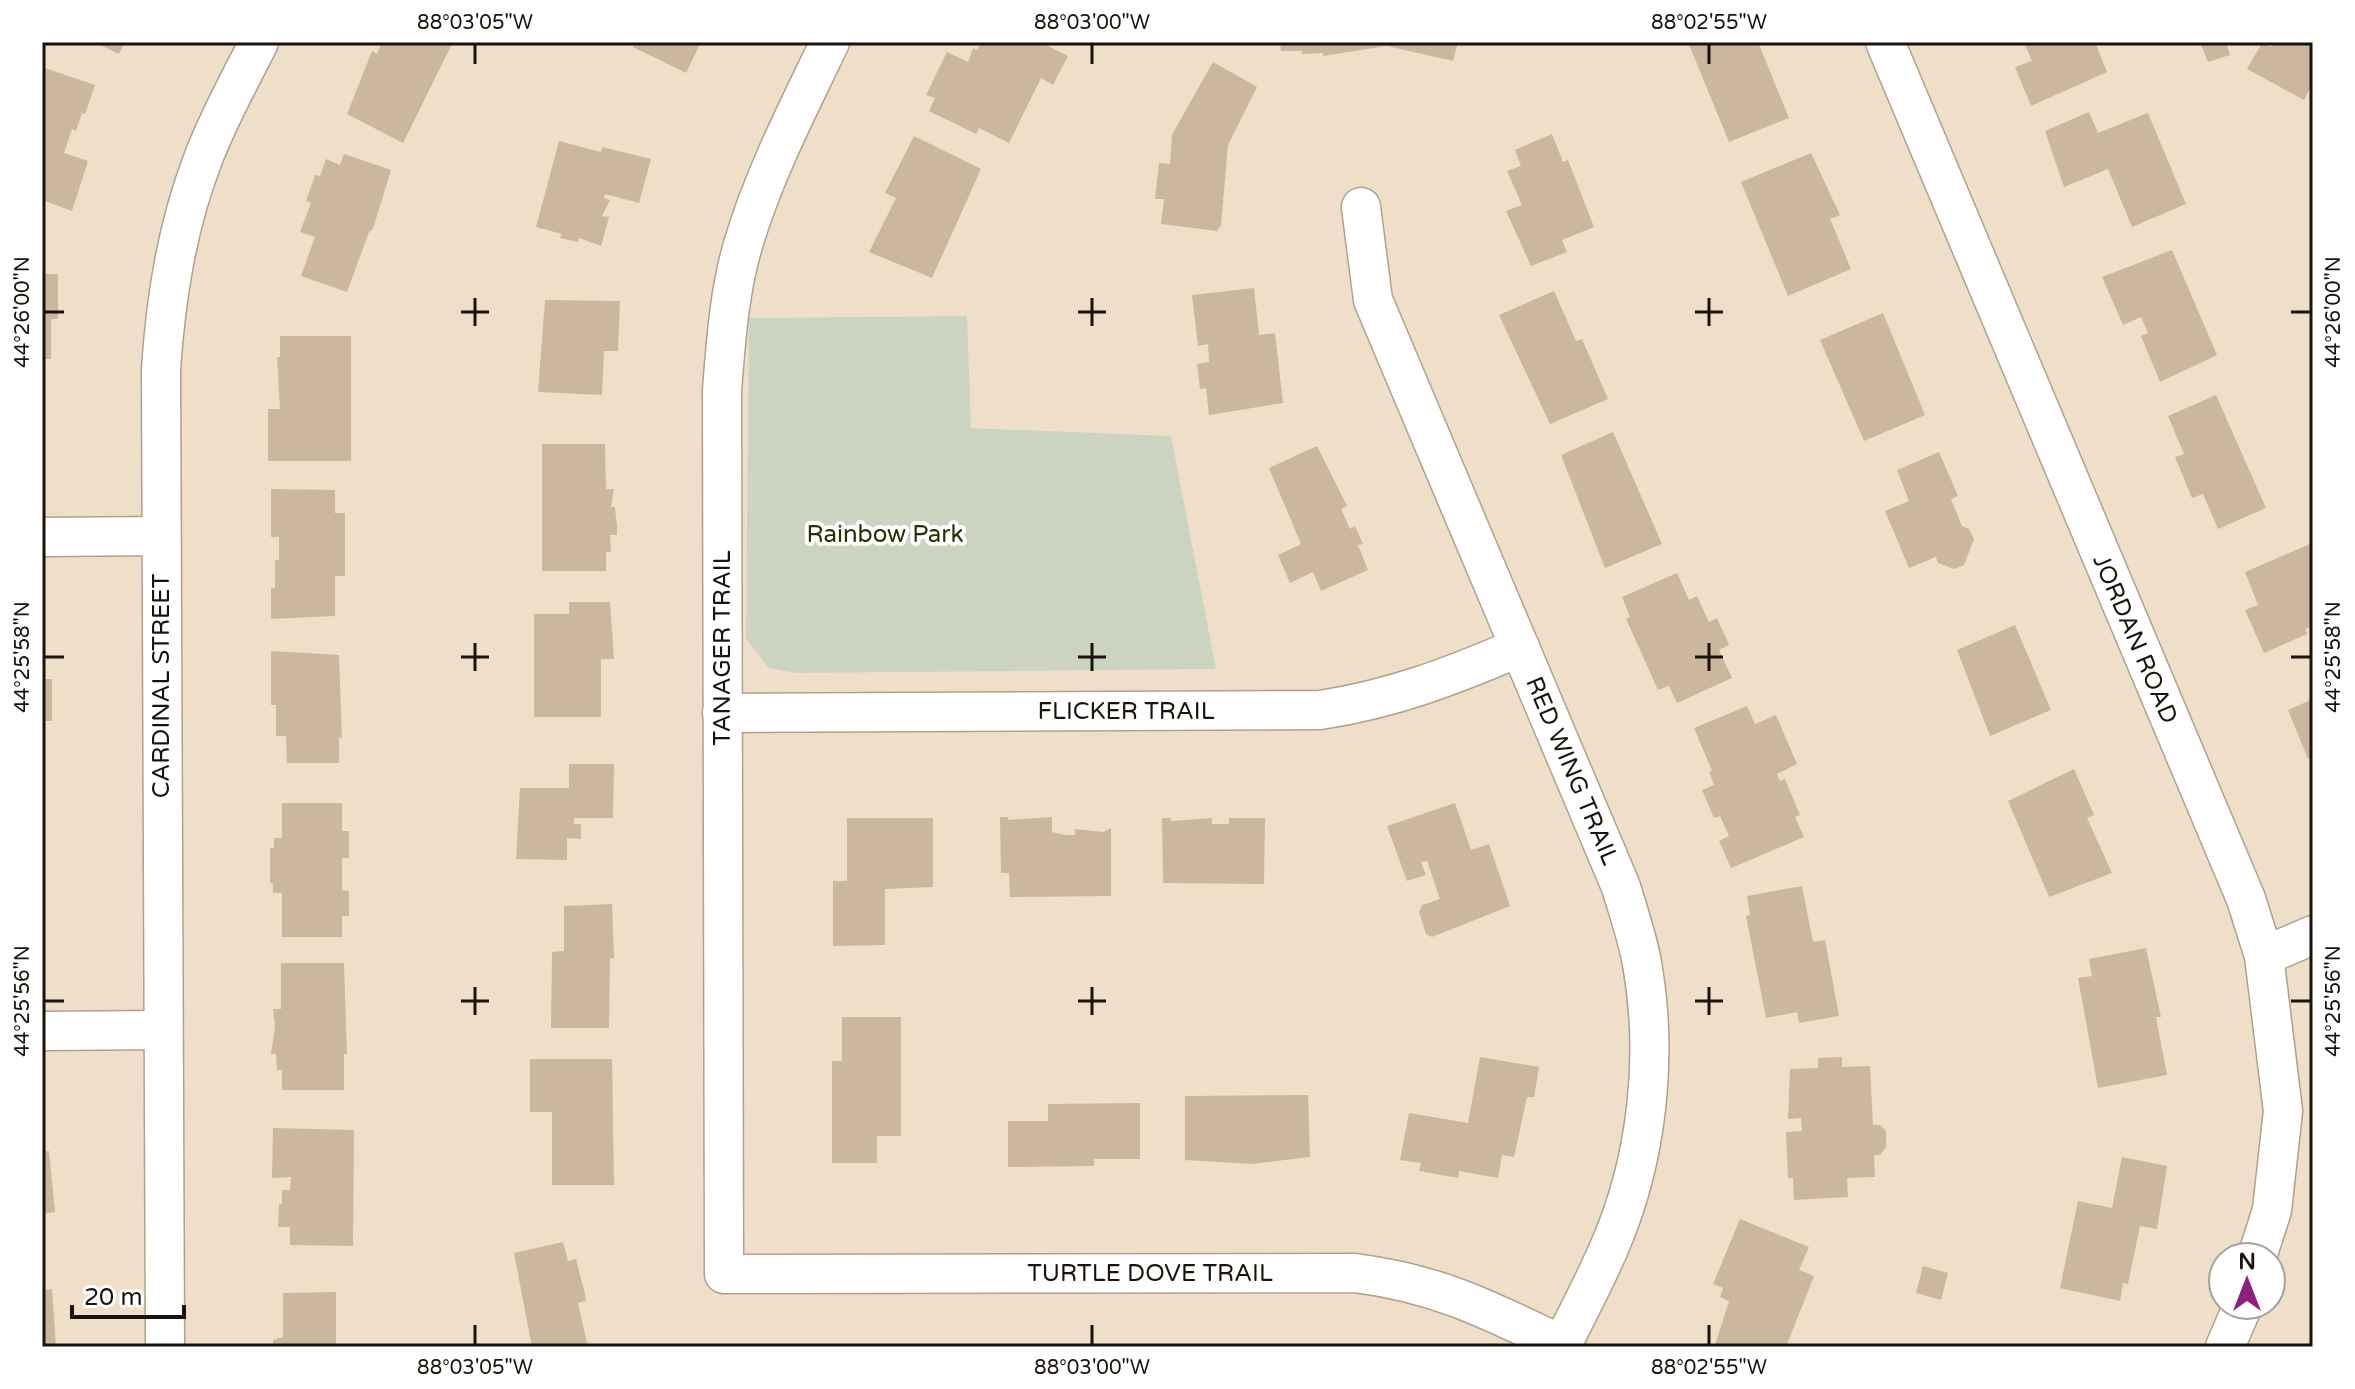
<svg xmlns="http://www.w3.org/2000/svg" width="2355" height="1389" viewBox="0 0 2355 1389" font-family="'Varela Round',sans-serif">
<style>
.green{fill:#ccd4c1}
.building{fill:#cbb79d}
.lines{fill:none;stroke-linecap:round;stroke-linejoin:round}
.street-casing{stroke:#b1a18c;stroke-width:41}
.street{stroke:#fff;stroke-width:38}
.ticks{fill:none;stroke:#19130c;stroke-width:3}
.labels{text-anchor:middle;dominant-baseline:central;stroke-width:8;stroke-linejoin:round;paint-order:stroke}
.park-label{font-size:24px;fill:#233202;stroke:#fff}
.street-label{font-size:24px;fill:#19130c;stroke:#fff}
.neatline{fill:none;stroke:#19130c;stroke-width:3}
.ticks-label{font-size:20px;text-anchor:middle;fill:#19130c}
</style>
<rect width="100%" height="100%" fill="#efdfc8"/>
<polygon class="green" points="967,316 971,428 1171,436 1216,669 796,673 769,668 746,639 749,318"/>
<g class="building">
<polygon points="94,42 125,42 119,54"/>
<polygon points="382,42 453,42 403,143 347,114 372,51 377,54"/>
<polygon points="636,42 701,42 686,73 633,47"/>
<polygon points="981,42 1040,42 1068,56 1053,85 1041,78 1009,143 979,128 976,134 929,111 935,98 926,95 947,52 968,62 973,48 977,50"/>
<polygon points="1280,42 1458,42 1453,61 1387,46 1323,56 1323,53 1302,54 1302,51 1281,51"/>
<polygon points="1688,42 1758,42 1789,118 1729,142"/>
<polygon points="2024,42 2095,42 2107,72 2031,106 2015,67 2032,61"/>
<polygon points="2200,42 2226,42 2230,55 2208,62"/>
<polygon points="2274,42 2313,42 2313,83 2304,100 2247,69 2262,43 2271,47"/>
<polygon points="1213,62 1257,87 1228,145 1221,225 1217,231 1161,224 1164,199 1155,199 1159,163 1170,164 1172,135"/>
<polygon points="42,67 95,85 85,114 82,113 76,131 72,129 64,153 88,161 72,211 42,200"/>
<polygon points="2089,112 2098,133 2148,113 2186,204 2132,227 2108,169 2064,187 2045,131"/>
<polygon points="1552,134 1563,162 1568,160 1594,227 1562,240 1567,252 1531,266 1506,211 1522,205 1507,171 1521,166 1515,150"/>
<polygon points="914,136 981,169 932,278 869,252 896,198 885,193"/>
<polygon points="559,141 601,152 602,147 651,159 639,203 605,194 604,198 610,200 602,216 609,217 601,246 579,238 578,242 560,238 562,234 536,227"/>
<polygon points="1811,153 1840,215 1830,219 1851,269 1788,296 1741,182"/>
<polygon points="344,154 391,170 373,229 369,232 347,292 301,276 315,237 300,232 311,203 306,201 315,175 320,176 326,159 340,165"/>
<polygon points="2172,250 2217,355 2160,382 2141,336 2148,333 2141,317 2123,325 2102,277"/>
<polygon points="42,274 58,274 58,319 51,319 51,359 42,359"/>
<polygon points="1254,288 1259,335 1275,333 1283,403 1209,415 1206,388 1200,389 1197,364 1209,362 1208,344 1198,346 1192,295"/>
<polygon points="1554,291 1576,341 1582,339 1608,399 1550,424 1499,315"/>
<polygon points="545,300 620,301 618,351 604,351 602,395 538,392"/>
<polygon points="1883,313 1925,415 1864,441 1820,340"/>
<polygon points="280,336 351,336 351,461 268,461 268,409 280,409 277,357 280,357"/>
<polygon points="2216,395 2266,508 2218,529 2203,494 2192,498 2175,457 2184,454 2168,416"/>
<polygon points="1613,432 1662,544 1605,568 1561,455"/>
<polygon points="542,444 605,444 606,489 614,489 611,507 615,507 617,527 617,535 610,535 611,552 606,552 606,571 542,571"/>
<polygon points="1317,446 1347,506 1341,509 1350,529 1355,526 1363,544 1358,545 1368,570 1321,591 1313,572 1290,583 1278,555 1301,544 1269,468"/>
<polygon points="1939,452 1958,496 1951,499 1962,526 1969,529 1974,539 1964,565 1954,569 1938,563 1936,557 1909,568 1885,511 1909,501 1897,470"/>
<polygon points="271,489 335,490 335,513 345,513 345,576 335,576 335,616 271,619 271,588 275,588 275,560 279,560 279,537 271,537"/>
<polygon points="2310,544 2313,626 2305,629 2307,634 2264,653 2245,610 2258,605 2245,572"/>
<polygon points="1677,573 1689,600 1697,596 1709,622 1717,618 1729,645 1719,650 1732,678 1677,703 1669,686 1658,690 1626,619 1630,617 1622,597"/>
<polygon points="569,602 610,602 614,659 601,659 601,717 534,717 534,614 569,614"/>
<polygon points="2015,625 2051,710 1990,736 1957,650"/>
<polygon points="271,651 339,655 342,738 339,738 339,763 287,763 286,736 276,736 276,705 271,705"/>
<rect x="42" y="679" width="10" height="42"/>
<polygon points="2313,699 2313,756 2308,759 2288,710"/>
<polygon points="1747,706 1755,724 1776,715 1797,764 1777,774 1780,781 1785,779 1800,815 1795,817 1804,837 1731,868 1719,841 1729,836 1720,816 1714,818 1702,790 1714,785 1709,772 1712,771 1694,728"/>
<polygon points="569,764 614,764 613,818 574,818 574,824 581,824 581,839 567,838 567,860 516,859 520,788 569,788"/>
<polygon points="2074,769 2094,815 2087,818 2112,873 2049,897 2008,801"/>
<polygon points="282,803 342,803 342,831 349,831 349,858 342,858 342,890 349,891 349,916 342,916 342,937 282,937 282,893 273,893 273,883 270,883 270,848 274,848 274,838 282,838"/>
<polygon points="1455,803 1471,850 1489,844 1510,906 1432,937 1426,934 1419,912 1422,905 1440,899 1427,861 1421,862 1426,875 1407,881 1387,826"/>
<polygon points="1000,817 1008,817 1008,820 1052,817 1052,832 1065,835 1075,835 1075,829 1103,832 1111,828 1111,896 1010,897 1009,873 1001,873"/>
<polygon points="847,818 933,818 933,887 885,889 885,945 833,946 833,881 847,881"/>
<polygon points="1162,818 1171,818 1171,821 1212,818 1212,824 1229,824 1229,818 1265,818 1264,884 1163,883"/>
<polygon points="1802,886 1813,942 1825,940 1839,1016 1799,1023 1797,1012 1766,1018 1746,916 1750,915 1747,896"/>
<polygon points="612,904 614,958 610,958 609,1028 551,1028 552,952 564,951 564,906"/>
<polygon points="2146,948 2161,1017 2156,1017 2167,1075 2098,1088 2078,978 2092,976 2089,959"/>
<polygon points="281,963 344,963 347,1054 344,1054 344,1090 282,1090 282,1070 277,1070 276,1054 271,1054 275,1027 273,1009 281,1009"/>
<polygon points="842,1017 901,1017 901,1136 877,1136 877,1163 832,1163 832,1061 842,1061"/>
<polygon points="1480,1057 1539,1067 1534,1097 1527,1097 1514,1157 1502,1155 1498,1178 1459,1171 1458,1178 1419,1171 1421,1163 1400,1160 1409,1113 1468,1123"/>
<polygon points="1842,1057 1842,1067 1870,1066 1873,1125 1880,1125 1886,1131 1886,1147 1880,1155 1874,1155 1875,1177 1847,1178 1848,1197 1794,1200 1793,1178 1788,1178 1786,1132 1802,1131 1801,1118 1788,1119 1790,1069 1818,1068 1818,1058"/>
<polygon points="530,1059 612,1059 614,1185 552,1185 552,1112 530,1112"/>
<polygon points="1308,1095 1310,1157 1252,1164 1185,1160 1185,1096"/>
<polygon points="1140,1103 1140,1159 1094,1159 1094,1166 1008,1167 1008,1121 1048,1121 1048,1104"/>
<polygon points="273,1128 354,1130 353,1246 290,1245 290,1227 278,1227 279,1204 282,1204 282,1190 290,1190 291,1177 272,1178"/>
<polygon points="49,1151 55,1212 42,1214 42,1152"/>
<polygon points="2122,1157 2167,1166 2157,1229 2140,1226 2128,1284 2123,1283 2120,1301 2060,1288 2078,1201 2112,1208"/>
<polygon points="1740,1219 1809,1247 1799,1270 1814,1276 1786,1347 1715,1345 1729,1301 1720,1297 1723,1288 1713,1284"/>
<polygon points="563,1242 568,1261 576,1259 585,1294 586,1301 578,1303 588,1347 532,1347 514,1253"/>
<polygon points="1923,1266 1948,1273 1941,1300 1916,1293"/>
<polygon points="52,1289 56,1347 42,1347 42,1290"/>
<polygon points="336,1292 336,1347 273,1347 273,1340 283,1337 283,1293"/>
</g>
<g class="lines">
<g class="street-casing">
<g id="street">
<path d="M830 42C798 109 764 174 743 245 729 292 726 342 722 390L724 1274 1355 1273C1439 1284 1487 1309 1562 1345"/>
<polyline points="1885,42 2246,899 2264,956 2283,1111 2272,1210 2257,1257"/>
<path d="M1361 207 1373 300 1621 887C1628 910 1636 934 1641 958 1659 1053 1648 1159 1609 1248 1595 1281 1577 1314 1561 1347"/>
<polyline points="42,537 161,536"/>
<path d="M722 713 1320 710C1393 699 1452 676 1520 647"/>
<polyline points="2264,956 2313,935"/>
<polyline points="42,1031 162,1030"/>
<path d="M165 1347 161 369C166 296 177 227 203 159 218 119 240 80 259 42"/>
<polyline points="2225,1347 2243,1305"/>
</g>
</g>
<use href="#street" class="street"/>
</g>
<path class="ticks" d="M475 44V64M1092 44V64M1709 44V64M475 298V326M1092 298V326M1709 298V326M44 312H64M461 312H489M1078 312H1106M1695 312H1723M2291 312H2311M475 643V671M1092 643V671M1709 643V671M44 657H64M461 657H489M1078 657H1106M1695 657H1723M2291 657H2311M475 987V1015M1092 987V1015M1709 987V1015M44 1001H64M461 1001H489M1078 1001H1106M1695 1001H1723M2291 1001H2311M475 1325V1345M1092 1325V1345M1709 1325V1345"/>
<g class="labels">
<g class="park-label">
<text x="885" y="534">Rainbow Park</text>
</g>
<g class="street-label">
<text transform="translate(2135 639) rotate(67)">JORDAN ROAD</text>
<text transform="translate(722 648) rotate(-90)">TANAGER TRAIL</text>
<text transform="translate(161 686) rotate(-90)">CARDINAL STREET</text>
<text x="1126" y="711">FLICKER TRAIL</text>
<text transform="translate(1572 771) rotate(67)">RED WING TRAIL</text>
<text x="1150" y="1273">TURTLE DOVE TRAIL</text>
</g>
</g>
<rect width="2355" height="1389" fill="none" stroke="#ffffff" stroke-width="88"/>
<g transform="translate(2247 1281)"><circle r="38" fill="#ffffff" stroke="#a3a19e" stroke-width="2"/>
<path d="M0-6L14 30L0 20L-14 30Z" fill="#8e1f82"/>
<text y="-12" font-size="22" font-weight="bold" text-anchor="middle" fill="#19130c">N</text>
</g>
<path d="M72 1305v12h112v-12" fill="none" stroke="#19130c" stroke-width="4"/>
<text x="84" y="1305" font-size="24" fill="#19130c" stroke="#ffffff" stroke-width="6" paint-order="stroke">20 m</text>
<rect x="44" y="44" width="2267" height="1301" class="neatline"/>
<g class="ticks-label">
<text x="475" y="29">88°03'05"W</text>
<text x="1092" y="29">88°03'00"W</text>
<text x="1709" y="29">88°02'55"W</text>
<text transform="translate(22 312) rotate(-90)" y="7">44°26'00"N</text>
<text transform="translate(2333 312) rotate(-90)" y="7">44°26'00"N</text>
<text transform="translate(22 657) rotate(-90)" y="7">44°25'58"N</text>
<text transform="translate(2333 657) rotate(-90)" y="7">44°25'58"N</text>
<text transform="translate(22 1001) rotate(-90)" y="7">44°25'56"N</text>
<text transform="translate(2333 1001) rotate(-90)" y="7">44°25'56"N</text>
<text x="475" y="1374">88°03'05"W</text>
<text x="1092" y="1374">88°03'00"W</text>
<text x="1709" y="1374">88°02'55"W</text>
</g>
</svg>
